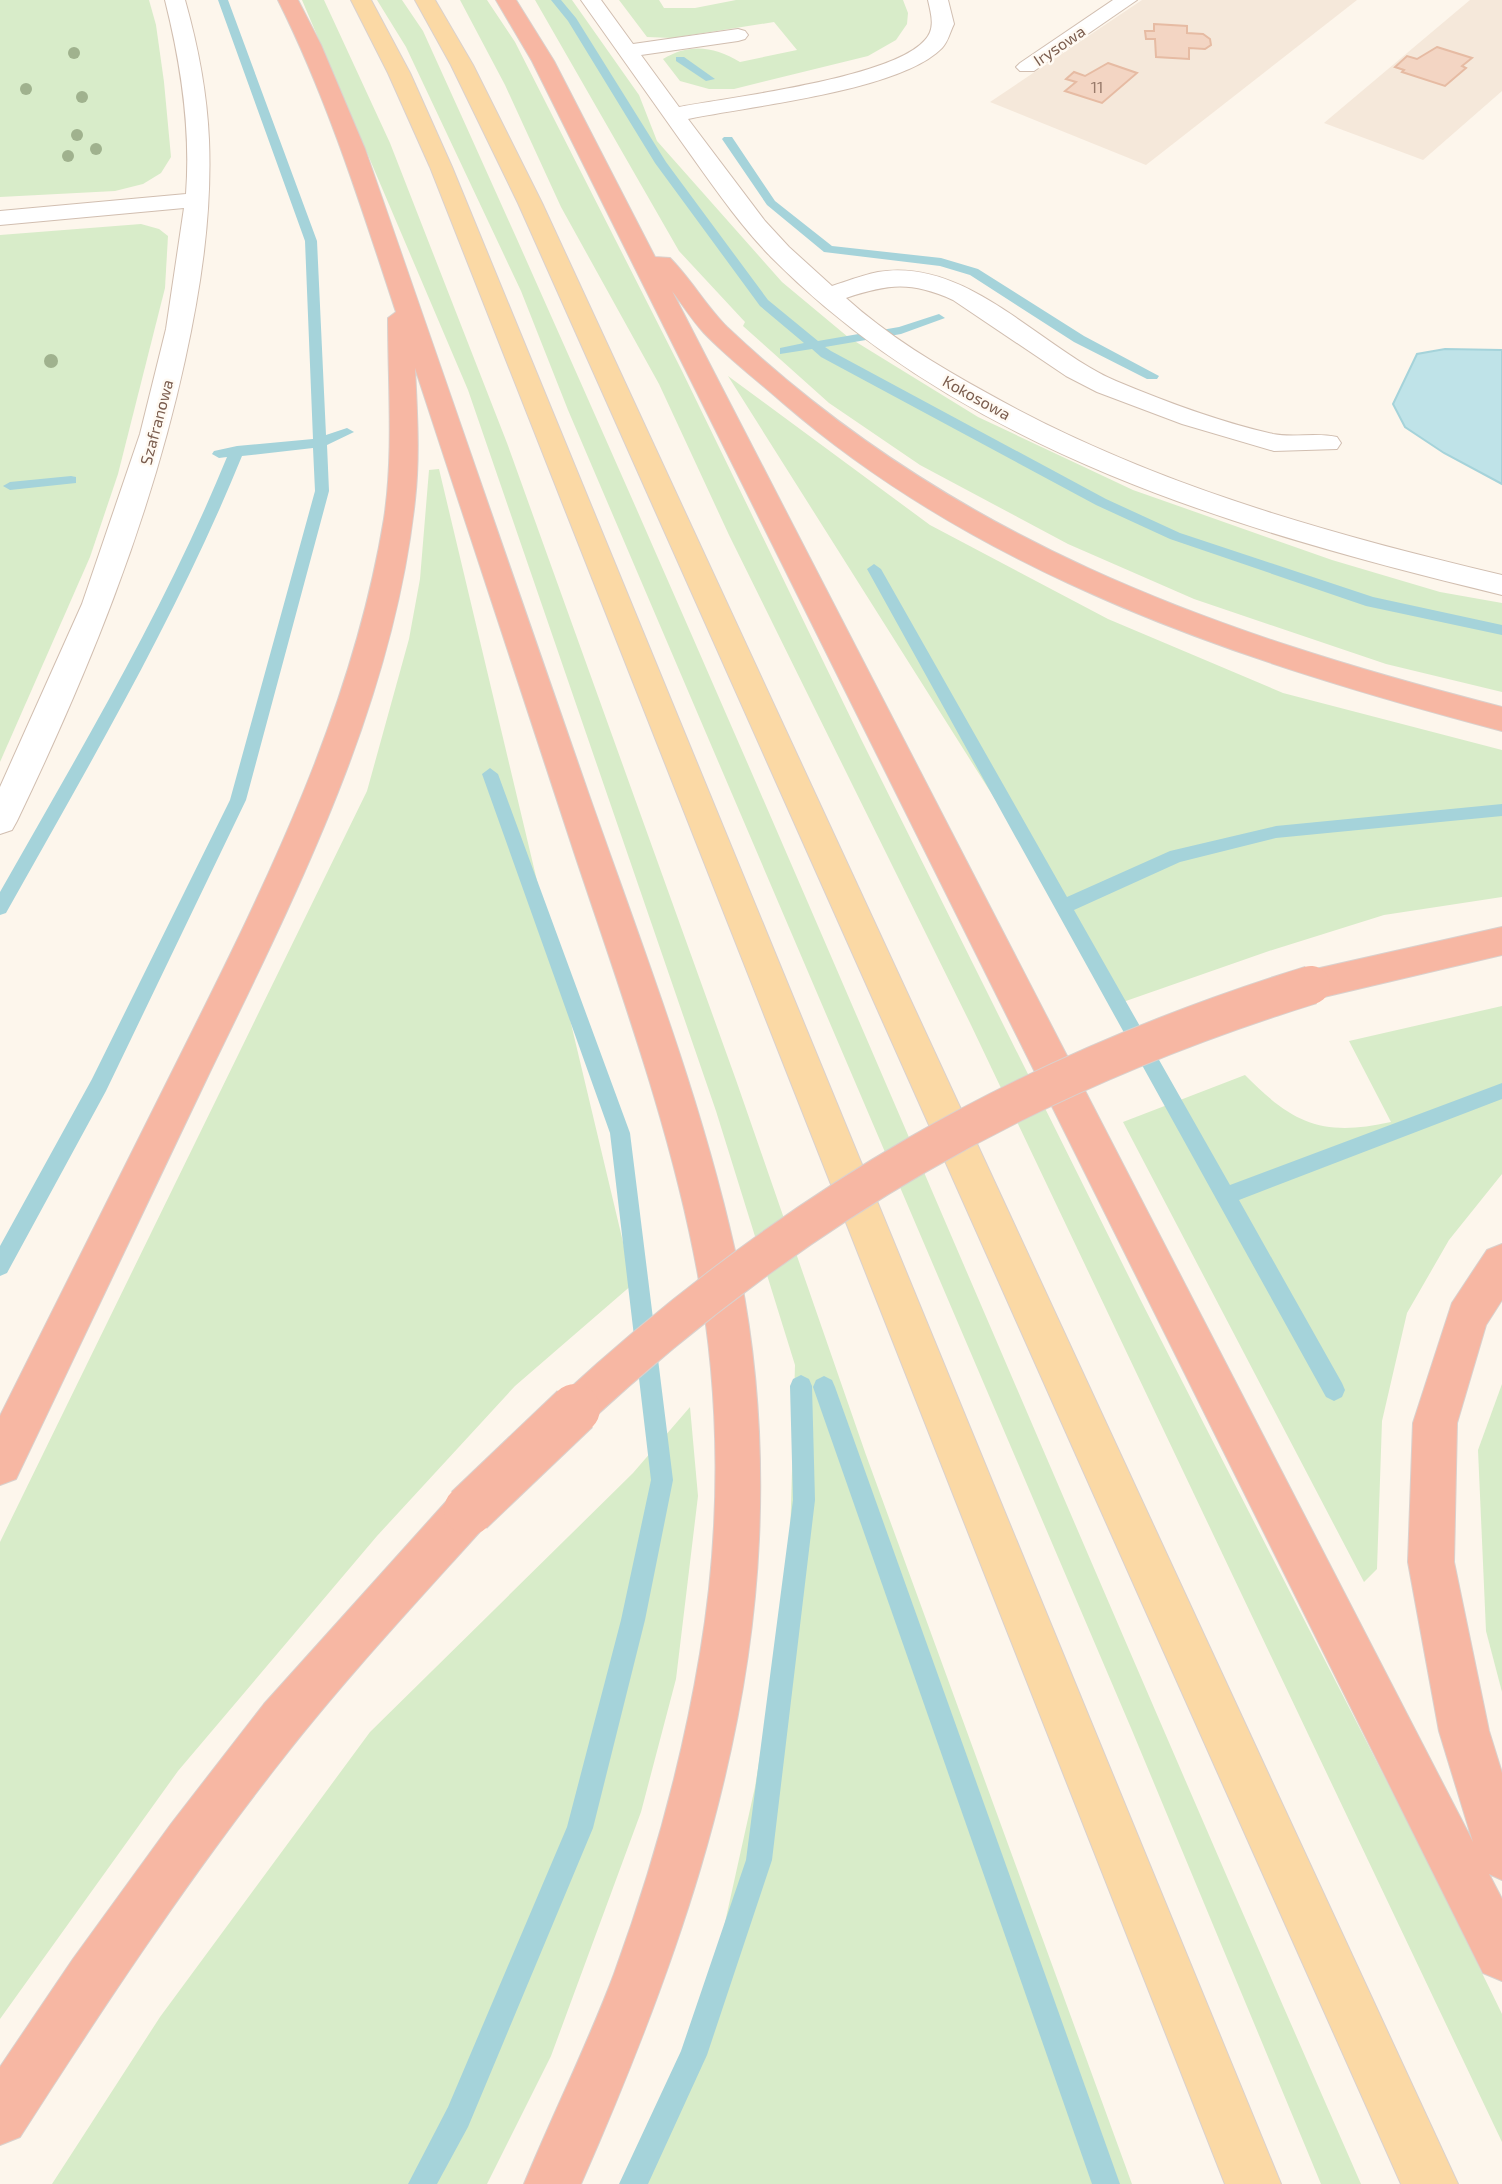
<svg xmlns="http://www.w3.org/2000/svg" width="1502" height="2184" viewBox="0 0 1502 2184" font-family="'Exo 2',sans-serif">
<style>
.residential{fill:#f5e8da}
.green{fill:#d8ecc9}
.water{fill:#bfe3e8;stroke:#a5d3da;stroke-width:2}
.lines{fill:none;stroke-linecap:round;stroke-linejoin:round}
.stream{fill:#a5d3da;fill-rule:evenodd}
.building{fill:#f3d5c3;stroke:#e6bba3;stroke-width:2}
.minor-casing{stroke:#d1beb0;stroke-width:2}
.major-casing{stroke:#dad1cd;stroke-width:2}
.highway-casing{stroke:#dad1cd;stroke-width:2}
.minor{fill:#fff;fill-rule:evenodd}
.major{fill:#fbd9a5;fill-rule:evenodd}
.highway{fill:#f7b7a3;fill-rule:evenodd}
.highway-bridge-far1-casing{stroke:#dad1cd;stroke-width:40;stroke-linecap:butt}
.highway-bridge-casing{stroke:#dad1cd;stroke-width:52;stroke-linecap:butt}
.highway-bridge-far1{stroke:#f7b7a3;stroke-width:38}
.highway-bridge{stroke:#f7b7a3;stroke-width:50}
.tree{fill:#a0b28e}
.labels{text-anchor:middle;dominant-baseline:central;stroke-width:5;stroke-linejoin:round;paint-order:stroke}
.far-street-label{font-size:16px;fill:#7a5c4d;stroke:#fffaf3}
.number-label{font-size:16px;fill:#987a6a}
</style>
<rect width="100%" height="100%" fill="#fdf6ec"/>
<g class="residential">
<polygon points="1142,0 1357,0 1146,165 990,102"/>
<polygon points="1470,0 1502,0 1502,91 1423,160 1324,123"/>
</g>
<g class="green">
<polygon points="0,0 149,0 156,25 164,82 171,157 161,173 143,184 115,191 0,197"/>
<polygon points="302,0 324,0 390,143 507,443 736,1080 866,1455 1132,2184 627,2184 708,1999 755,1787 789,1576 795,1365 716,1111 468,390"/>
<path d="M377 0H402L423 31C747 743 1046 1467 1361 2184H1321L1131 1728 568 410 521 291 406 47Z"/>
<polygon points="460,0 487,0 515,42 681,369 860,737 1139,1297 1425,1856 1502,2014 1502,2142 971,1025 729,535 659,384 561,207 505,85"/>
<polygon points="535,0 572,0 639,95 657,141 782,282 848,337 978,417 1133,490 1332,560 1440,592 1502,603 1502,692 1386,664 1194,599 1068,544 920,465 829,403 743,326 745,322 679,251"/>
<path d="M619 0H659L664 8H695L736 0H903L908 13 907 24 896 40 868 56 734 89H709L680 81 663 59C689 43 714 46 740 62L797 50 774 22 672 38 647 37Z"/>
<polygon points="141,224 159,229 168,236 165,288 118,474 90,557 0,762 0,235"/>
<polygon points="728,376 930,525 1108,619 1283,693 1502,750 1502,897 1384,915 1269,951 1123,1002"/>
<polygon points="439,469 633,1284 515,1386 377,1536 178,1771 0,2019 0,1542 367,791 409,639 420,579 429,470"/>
<path d="M1502 1006V1174L1449 1240 1407 1313 1382 1421 1377 1569 1364 1582 1123 1122 1245 1075C1293 1124 1323 1137 1391 1122L1349 1041Z"/>
<polygon points="1502,1384 1502,1692 1486,1631 1478,1450"/>
<polygon points="690,1407 698,1496 676,1679 641,1812 551,2056 487,2184 52,2184 160,2017 370,1732 633,1473"/>
</g>
<polygon class="water" points="1445,349 1502,350 1502,484 1444,453 1405,427 1393,404 1417,354"/>
<g class="lines">
<g class="stream">
<path d="M218 0H228L317 241 326 435 347 428 354 432 327 445 329 491 246 800 106 1091 7 1273 0 1276V1246L92 1079 230 800 315 491 313 448 242 456C177 616 90 763 6 913L0 915V892C81 749 165 609 227 457L219 458 212 454 214 451 237 446 313 439 305 241Z"/>
<polygon points="551,0 561,0 576,18 666,162 768,300 818,341 899,327 939,314 945,318 901,334 825,347 831,351 1106,499 1180,533 1373,597 1502,625 1502,635 1366,606 1170,539 1096,505 821,357 812,349 780,354 780,348 804,343 760,306 655,163 568,21"/>
<polygon points="676,57 684,57 715,79 706,81 676,61"/>
<polygon points="724,137 732,137 775,201 832,246 941,258 978,269 1084,336 1159,376 1157,379 1147,379 1074,342 970,275 940,266 824,252 767,205 722,139"/>
<polygon points="71,476 76,477 76,483 10,490 3,486 10,482"/>
<polygon points="874,564 881,569 1067,897 1170,851 1276,826 1502,804 1502,816 1276,838 1180,862 1074,910 1230,1185 1502,1083 1502,1099 1239,1200 1342,1383 1345,1390 1342,1397 1334,1401 1326,1397 867,569"/>
<polygon points="490,768 498,774 630,1133 673,1480 645,1620 593,1828 468,2127 437,2184 408,2184 448,2107 567,1827 621,1620 651,1480 610,1133 482,774"/>
<polygon points="801,1375 809,1379 812,1386 815,1500 772,1860 707,2055 648,2184 619,2184 681,2051 746,1860 793,1500 790,1386 793,1379"/>
<polygon points="824,1376 832,1380 835,1387 1120,2184 1092,2184 813,1387 816,1380"/>
</g>
</g>
<g class="building">
<polygon points="1154,24 1187,26 1187,33 1203,34 1210,39 1211,45 1205,49 1189,48 1189,59 1156,57 1155,39 1146,39 1145,31 1154,31"/>
<polygon points="1437,47 1472,58 1462,66 1466,68 1445,86 1402,72 1404,70 1395,67 1407,56 1417,59"/>
<polygon points="1108,63 1137,73 1102,103 1065,91 1076,82 1066,79 1074,72 1085,76"/>
</g>
<g class="lines">
<g class="minor-casing">
<g id="minor">
<path d="M165 0H185C198 46 207 92 209 140 212 214 201 287 185 360 150 521 88 673 17 821L12 830 0 834V787L82 604 140 434 166 329 184 208 0 225V211L186 194C191 128 181 64 165 0Z"/>
<path d="M581 0H601L633 44 738 29 745 31 748 35 745 39 738 41 641 55 679 107C732 97 893 78 925 40 936 28 931 14 928 0H948L954 24C950 32 948 42 942 48 900 91 750 106 688 119L765 221 789 247 832 286C847 281 863 275 878 272 968 257 1040 348 1116 381 1166 402 1220 422 1273 434 1294 438 1316 432 1337 437L1341 443 1337 449 1274 451 1182 424 1097 392 1066 376 953 300C910 281 889 284 846 298 888 336 938 366 987 393 1147 483 1324 533 1502 575V595C1242 532 964 452 771 257 738 223 711 183 683 144 649 96 615 48 581 0Z"/>
<polygon points="1113,0 1137,0 1034,71 1020,71 1016,67 1020,63"/>
</g>
</g>
<g class="major-casing">
<g id="major">
<polygon points="351,0 371,0 410,73 452,167 1281,2184 1225,2184 430,167 388,73"/>
<polygon points="415,0 435,0 473,65 542,203 1458,2184 1401,2184 518,203 451,65"/>
</g>
</g>
<g class="highway-casing">
<g id="highway">
<path d="M278 0H298L321 45 365 149C440 364 514 580 589 795 644 952 706 1110 740 1274 757 1360 763 1451 759 1539 749 1765 671 1979 581 2184H524C553 2114 587 2046 614 1974 652 1870 682 1763 700 1654 721 1530 721 1398 698 1275 672 1132 621 993 575 855 522 693 468 530 415 368 417 411 420 456 415 500 393 705 296 894 207 1078 143 1212 80 1345 16 1479L0 1485V1416C61 1294 122 1172 183 1050 268 880 353 708 384 519 394 453 388 385 388 318L396 312C361 206 328 100 278 0Z"/>
<path d="M496 0H516L554 61 655 257 670 258C691 279 706 306 727 327 951 539 1209 632 1502 707V731C1246 663 987 579 783 403 757 380 728 358 704 333 692 320 683 305 672 291L1473 1842 1439 1731 1408 1562 1413 1423 1452 1303 1487 1250 1502 1244V1300L1486 1325 1457 1423 1454 1562 1489 1731 1502 1773V1880L1489 1874 1502 1899V1981L1483 1973 532 61Z"/>
<polygon points="1502,927 1502,955 1311,1000 1298,996 1293,985 1298,974 1311,970"/>
<path d="M469 1487 485 1494 492 1510 485 1526C413 1606 339 1685 273 1771 182 1888 100 2012 20 2137L0 2145V2067L73 1959 171 1824 264 1704 453 1494Z"/>
</g>
</g>
<use href="#minor" class="minor"/>
<use href="#major" class="major"/>
<use href="#highway" class="highway"/>
<g class="highway-bridge-far1-casing">
<path id="highway-bridge-far1" d="M573 1411C794 1207 1024 1074 1311 985"/>
</g>
<g class="highway-bridge-casing">
<polyline id="highway-bridge" points="469,1510 575,1409"/>
</g>
<use href="#highway-bridge-far1" class="highway-bridge-far1"/>
<use href="#highway-bridge" class="highway-bridge"/>
</g>
<g class="tree">
<circle cx="74" cy="53" r="6"/>
<circle cx="26" cy="89" r="6"/>
<circle cx="82" cy="97" r="6"/>
<circle cx="77" cy="135" r="6"/>
<circle cx="96" cy="149" r="6"/>
<circle cx="68" cy="156" r="6"/>
<circle cx="51" cy="361" r="7"/>
</g>
<g class="labels">
<g class="far-street-label">
<text transform="translate(1059 45) rotate(-34)">Irysowa</text>
<text transform="translate(977 397) rotate(29)">Kokosowa</text>
<text transform="translate(156 422) rotate(-75)">Szafranowa</text>
</g>
<g class="number-label">
<text x="1097" y="86">11</text>
</g>
</g>
</svg>
